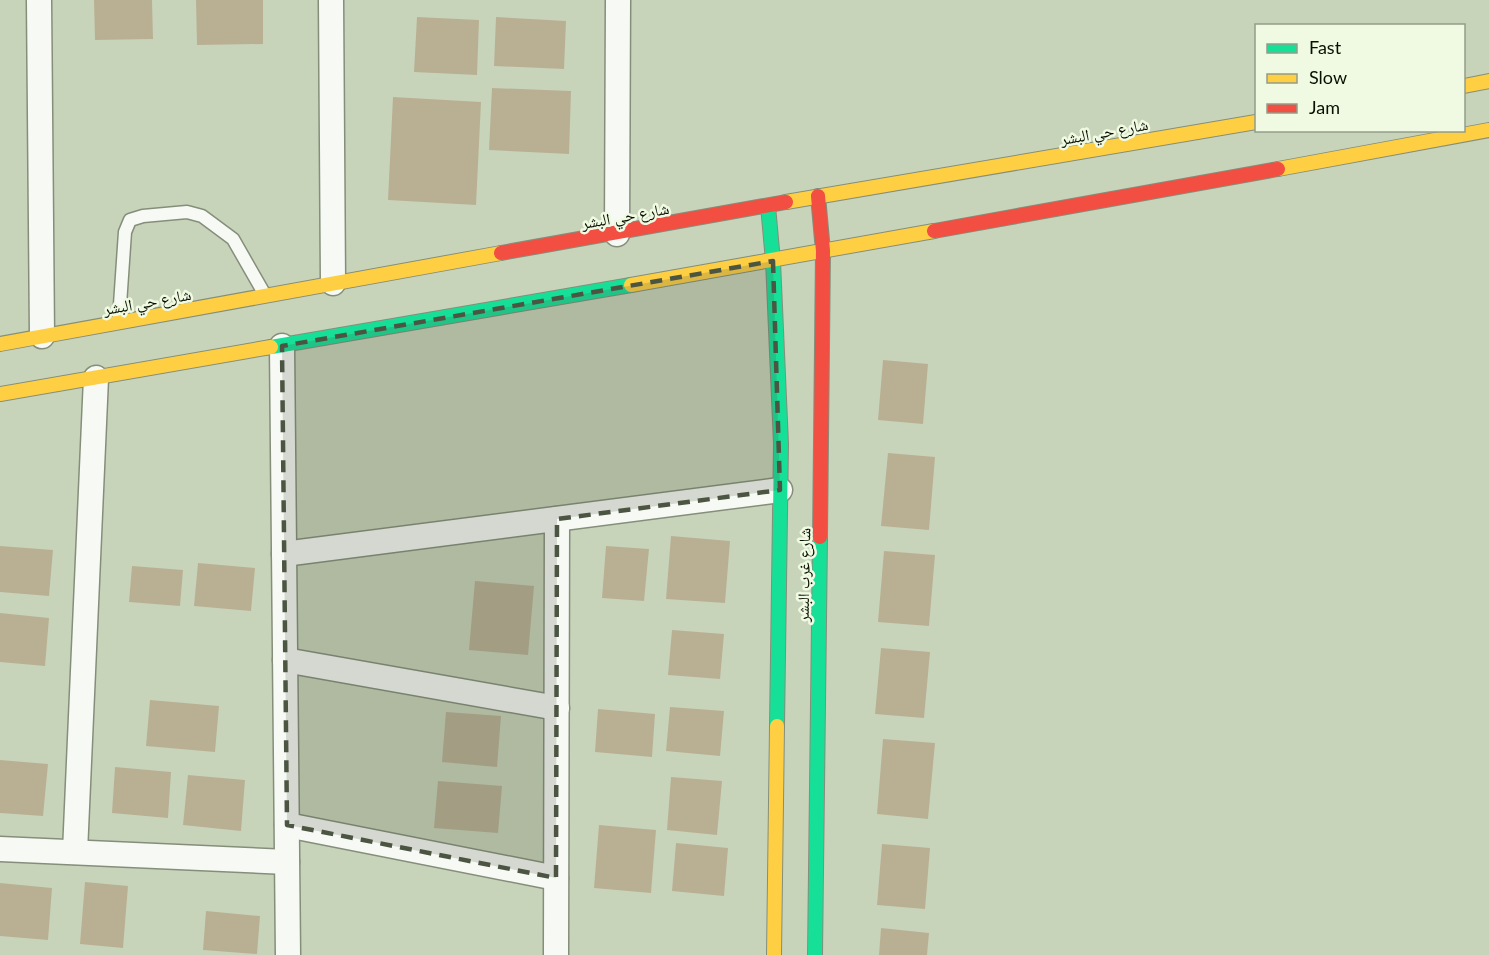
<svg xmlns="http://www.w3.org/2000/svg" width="1489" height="955" viewBox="0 0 1489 955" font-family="Lato,'Noto Naskh Arabic',sans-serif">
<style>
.building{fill:#b9b094}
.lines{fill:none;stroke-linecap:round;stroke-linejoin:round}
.lane-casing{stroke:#858e7a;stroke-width:15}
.street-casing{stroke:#858e7a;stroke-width:27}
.fast-casing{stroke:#858e7a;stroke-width:16}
.slow-casing{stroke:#858e7a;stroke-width:16}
.jam-casing{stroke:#858e7a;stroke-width:16}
.lane{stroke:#f7f9f5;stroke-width:12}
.street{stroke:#f7f9f5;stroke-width:24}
.fast{stroke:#16e098;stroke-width:14}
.slow{stroke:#ffcf43;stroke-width:14}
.jam{stroke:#f24e42;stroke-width:14}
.marked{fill:#4c5542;fill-opacity:0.2;stroke:#4c5542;stroke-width:4.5;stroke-dasharray:12 8;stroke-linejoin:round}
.labels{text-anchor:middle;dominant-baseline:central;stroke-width:5;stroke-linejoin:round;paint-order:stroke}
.street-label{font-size:16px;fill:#091002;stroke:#f0fae3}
</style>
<rect width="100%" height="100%" fill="#c8d4ba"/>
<g class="building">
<polygon points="94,0 152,0 153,39 95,40"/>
<polygon points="196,0 263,0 263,44 197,45"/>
<polygon points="417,17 479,20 477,75 414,72"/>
<polygon points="496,17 566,21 564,69 494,66"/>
<polygon points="492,88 571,91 569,154 489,150"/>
<polygon points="393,97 481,102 476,205 388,200"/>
<polygon points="883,360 928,364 923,424 878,420"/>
<polygon points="888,453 935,457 929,530 881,526"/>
<polygon points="671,536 730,541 725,603 666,599"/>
<polygon points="0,546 53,550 49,596 0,592"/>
<polygon points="606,546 649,549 644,601 602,598"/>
<polygon points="884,551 935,555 929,626 878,622"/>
<polygon points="198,563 255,568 251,611 194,606"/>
<polygon points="132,566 183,570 180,606 129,602"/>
<polygon points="475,581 534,586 528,655 469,650"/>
<polygon points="0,613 49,618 45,666 0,662"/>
<polygon points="672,630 724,634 720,679 668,675"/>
<polygon points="881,648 930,652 924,718 875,714"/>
<polygon points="150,700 219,706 215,752 146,746"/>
<polygon points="670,707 724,711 720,756 666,751"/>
<polygon points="598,709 655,714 652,757 595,752"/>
<polygon points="446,712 501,716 497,767 442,762"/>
<polygon points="883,739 935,743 928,819 877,814"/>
<polygon points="0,760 48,764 43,816 0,813"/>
<polygon points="115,767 171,772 168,818 112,813"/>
<polygon points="188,775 245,780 241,831 183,825"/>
<polygon points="671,777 722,781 717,835 667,830"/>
<polygon points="438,781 502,786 498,833 434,828"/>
<polygon points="599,825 656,830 651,893 594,888"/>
<polygon points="676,843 728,848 724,896 672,891"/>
<polygon points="882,844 930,848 925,909 877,905"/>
<polygon points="85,882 128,886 123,948 80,944"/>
<polygon points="0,883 52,888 48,940 0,936"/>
<polygon points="206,911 260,916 257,954 203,950"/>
<polygon points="881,928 929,933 927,955 879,955"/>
</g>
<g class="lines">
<g class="lane-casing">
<polyline id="lane" points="119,319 125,232 130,220 143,216 187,212 202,216 233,239 265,295"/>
</g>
<g class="street-casing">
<g id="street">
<polyline points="39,0 42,336"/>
<polyline points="331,0 333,283"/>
<polyline points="617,234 618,0"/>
<polyline points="282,346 288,955"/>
<polyline points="284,554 780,490"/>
<polyline points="285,660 557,708"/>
<polyline points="287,825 556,878"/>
<polyline points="0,849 287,862"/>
<polyline points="75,852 96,378"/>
<polyline points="556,955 557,519"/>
</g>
</g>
<g class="fast-casing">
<g id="fast">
<polyline points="768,206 773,261 781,444 777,726"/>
<polyline points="271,347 631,285"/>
<polyline points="815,955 820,537"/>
</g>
</g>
<g class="slow-casing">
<g id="slow">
<polyline points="1464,86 1489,81"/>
<polyline points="1278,169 1489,130"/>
<polyline points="786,202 1256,122"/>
<polyline points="631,285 934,231"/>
<polyline points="0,344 501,253"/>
<polyline points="0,394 271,347"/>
<polyline points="774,955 777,726"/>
</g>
</g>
<g class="jam-casing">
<g id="jam">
<polyline points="818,196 823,251 820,537"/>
<polyline points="934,231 1278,169"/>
<polyline points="501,253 786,202"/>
</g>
</g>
<use href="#lane" class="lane"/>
<use href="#street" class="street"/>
<use href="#fast" class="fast"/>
<use href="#slow" class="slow"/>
<use href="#jam" class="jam"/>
</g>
<path class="marked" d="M773 261 780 490 557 519 556 878 287 825 282 346Z"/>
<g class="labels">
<g class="street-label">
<text transform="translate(1104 131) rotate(-10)">شارع حي البشر</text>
<text transform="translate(625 215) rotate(-10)">شارع حي البشر</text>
<text transform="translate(147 301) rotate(-10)">شارع حي البشر</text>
<text transform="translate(803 575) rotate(-89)">شارع غرب البشر</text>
</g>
</g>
<rect x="1255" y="24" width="210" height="108" fill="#f0fae3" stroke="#949c89" stroke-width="1.5"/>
<rect x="1267" y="44" width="30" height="9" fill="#16e098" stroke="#949c89" stroke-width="1.5"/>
<text x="1309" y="54" font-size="18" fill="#091002">Fast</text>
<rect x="1267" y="74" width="30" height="9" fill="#ffcf43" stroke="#949c89" stroke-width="1.5"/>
<text x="1309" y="84" font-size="18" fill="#091002">Slow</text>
<rect x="1267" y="104" width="30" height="9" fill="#f24e42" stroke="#949c89" stroke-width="1.5"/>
<text x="1309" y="114" font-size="18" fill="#091002">Jam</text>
</svg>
